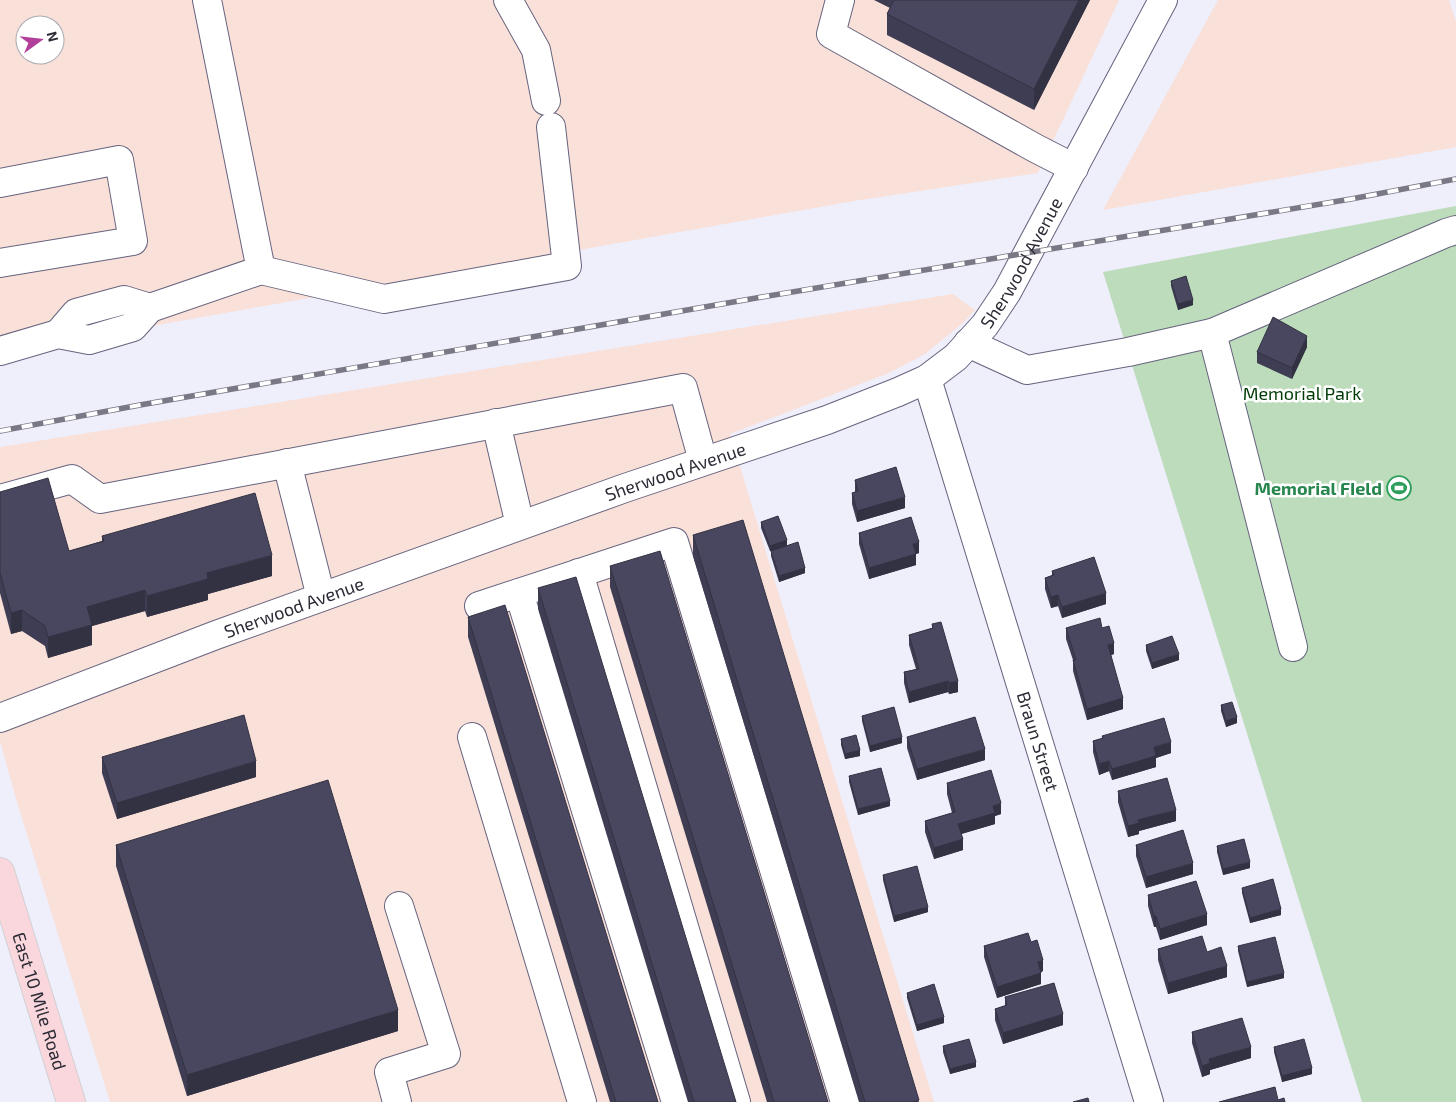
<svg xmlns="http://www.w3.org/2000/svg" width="1456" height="1102" viewBox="0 0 1456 1102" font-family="'Exo 2',sans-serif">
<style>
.industrial{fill:#f9e0d8;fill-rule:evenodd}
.green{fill:#bcdcbb}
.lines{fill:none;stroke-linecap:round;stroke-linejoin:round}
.minor-casing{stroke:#66637e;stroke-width:30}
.major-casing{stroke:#d1d0d3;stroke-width:30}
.minor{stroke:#fff;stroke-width:28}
.major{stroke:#f9d7dc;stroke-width:28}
.rail-casing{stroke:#797884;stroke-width:5.5}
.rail{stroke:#fff;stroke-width:4;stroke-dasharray:11;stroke-linecap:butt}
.wall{fill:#3f3d53}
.shaded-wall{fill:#333243}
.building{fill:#494760;stroke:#333243}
.labels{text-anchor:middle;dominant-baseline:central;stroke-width:5;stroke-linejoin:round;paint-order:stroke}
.street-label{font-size:18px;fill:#2c2b36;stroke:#fff}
.park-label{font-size:18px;fill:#003b06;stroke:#fff}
.leisure-label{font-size:18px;font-weight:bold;fill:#27864d;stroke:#fff;text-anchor:end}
</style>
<rect width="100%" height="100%" fill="#efeefb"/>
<g class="industrial">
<path d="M0 0H1119L1038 173 854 201 0 353ZM25 25H55V55H25Z"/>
<polygon points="1218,0 1449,0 1456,22 1456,147 1103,210"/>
<polygon points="953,294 975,310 964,322 925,354 889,373 730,434 934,1102 110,1102 17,802 0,741 0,447"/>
</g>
<polygon class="green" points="1456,206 1456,1102 1362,1102 1103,272"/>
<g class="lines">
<g class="minor-casing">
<g id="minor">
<polyline points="508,0 536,50 546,101"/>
<polyline points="840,0 831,34 1035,148 1074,168"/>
<polyline points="0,183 119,160 133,241 0,263"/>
<polyline points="261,270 384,299 567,266 551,127"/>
<polyline points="1212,333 1293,647"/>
<polyline points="58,334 76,313 124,300 150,308"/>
<polyline points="968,343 1027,370 1128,352 1212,333 1446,233 1456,230"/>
<polyline points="0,351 58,334 89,340 133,327 150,308 261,270 207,0"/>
<path id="s1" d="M927 379 1149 1102"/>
<polyline points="496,423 520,525"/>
<polyline points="287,463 321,597"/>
<polyline points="0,499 72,479 100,499 683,388 703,461"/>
<polyline points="579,573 736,1102"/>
<polyline points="519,593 676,1102"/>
<polyline points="479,606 674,542 845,1102"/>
<path id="s2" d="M0 718 216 635 625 488 827 420 898 392 927 379 956 357 985 325 1007 292 1163 0"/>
<polyline points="472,737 582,1102"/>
<polyline points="397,1102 389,1072 446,1054 399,906"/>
</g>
</g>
<g class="major-casing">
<g id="major">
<path id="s3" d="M0 872 71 1102"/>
</g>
</g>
<use href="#minor" class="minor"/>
<use href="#major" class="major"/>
<g class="rail-casing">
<polyline id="rail" points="0,431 140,405 762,297 1351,199 1456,179"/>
</g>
<use href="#rail" class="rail"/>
</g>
<g class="wall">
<polygon points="874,0 1090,0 1034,110 887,35 887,14 890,8"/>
<polygon points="1171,281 1193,305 1178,310 1171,286"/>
<polygon points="1307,347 1292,379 1257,363 1257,352"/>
<polygon points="855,480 905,508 857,522 852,504 852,493 855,492"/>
<polygon points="0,492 69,551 102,541 102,536 272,576 208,594 208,600 147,617 145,611 92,626 92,645 48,658 45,646 22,631 11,634 0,593"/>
<polygon points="761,522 787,545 805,573 779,582 771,556 771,551 770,551 761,528"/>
<polygon points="859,533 919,553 916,554 916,565 869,579 859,544"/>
<polygon points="693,535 919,1102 859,1102 693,556"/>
<polygon points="610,566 828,1102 767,1102 610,587"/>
<polygon points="1052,571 1106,604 1062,618 1058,606 1051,608 1045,589 1045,578 1052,575"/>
<polygon points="538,588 736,1102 688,1102 538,609"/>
<polygon points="468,617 658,1102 610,1102 468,637"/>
<polygon points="932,624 958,692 949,694 948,692 909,703 904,683 904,672 916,669 909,645 909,635 932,628"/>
<polygon points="1066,628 1102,628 1114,654 1111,655 1123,709 1087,720 1073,671 1073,660 1066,639"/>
<polygon points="1146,645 1179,660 1152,669 1146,651"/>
<polygon points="1221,705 1237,723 1226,727 1221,711"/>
<polygon points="862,716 902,743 870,752 862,721"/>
<polygon points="1102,736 1171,753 1156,758 1156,767 1112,780 1109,771 1099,775 1093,752 1093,741 1102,739"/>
<polygon points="907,737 985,760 917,780 907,748"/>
<polygon points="841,739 860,756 845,759 841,745"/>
<polygon points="102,757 256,777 117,819 102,773"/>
<polygon points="849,776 890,806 858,815 849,782"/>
<polygon points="947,783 1001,814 995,816 995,824 961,834 963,850 934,859 925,832 925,821 952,813 947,794"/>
<polygon points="1118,791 1176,821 1139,831 1139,834 1128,837 1118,802"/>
<polygon points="116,845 398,1031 187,1096 116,866"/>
<polygon points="1136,845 1193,874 1146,888 1136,856"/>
<polygon points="1217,846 1250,868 1223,875 1217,852"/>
<polygon points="883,875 928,912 894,922 883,880"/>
<polygon points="1242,888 1281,915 1250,923 1242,893"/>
<polygon points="1148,895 1207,925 1160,940 1156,927 1154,927 1148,906"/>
<polygon points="1031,942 1043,971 1041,972 1041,984 997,998 984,957 984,946"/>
<polygon points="1238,946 1284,978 1247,987 1238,951"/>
<polygon points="1158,949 1207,952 1227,977 1168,994 1158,960"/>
<polygon points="907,993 944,1023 917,1031 907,998"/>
<polygon points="1005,997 1063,1025 1003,1044 995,1020 995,1009 1005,1006"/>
<polygon points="1192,1032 1251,1058 1210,1070 1210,1074 1202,1077 1192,1043"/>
<polygon points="943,1046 976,1067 950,1074 943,1052"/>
<polygon points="1274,1047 1312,1074 1282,1082 1274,1052"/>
</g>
<g class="shaded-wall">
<polygon points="1079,0 1090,0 1034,110 1034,89"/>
<polygon points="1193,300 1193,305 1178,310 1178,304"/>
<polygon points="1307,336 1307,347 1292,379 1292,368"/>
<polygon points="905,497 905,508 857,522 857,511"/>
<polygon points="787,540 787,545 770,551 770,546"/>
<polygon points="919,542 919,553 913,555 913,544"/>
<polygon points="916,554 916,565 869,579 869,568"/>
<polygon points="272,555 272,576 208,594 208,600 147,617 147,596 207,573"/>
<polygon points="805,568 805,573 779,582 779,576"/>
<polygon points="145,590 145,611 92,626 92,645 48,658 48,637 87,607"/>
<polygon points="1106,593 1106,604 1062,618 1062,607"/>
<polygon points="1058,595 1058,606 1051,608 1051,597"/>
<polygon points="22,610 22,631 11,634 11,613"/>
<polygon points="1114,643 1114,654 1108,656 1108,645"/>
<polygon points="1179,654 1179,660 1152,669 1152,663"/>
<polygon points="948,681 948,692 909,703 909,692"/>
<polygon points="958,681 958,692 949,694 949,683"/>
<polygon points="1123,698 1123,709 1087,720 1087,709"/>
<polygon points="1237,717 1237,723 1226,727 1226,721"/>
<polygon points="902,737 902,743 870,752 870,746"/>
<polygon points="1171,742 1171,753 1156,758 1156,767 1112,780 1112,769 1154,747"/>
<polygon points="985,749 985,760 917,780 917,769"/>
<polygon points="860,750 860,756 845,759 845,754"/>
<polygon points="256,761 256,777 117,819 117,803"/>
<polygon points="1109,761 1109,771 1099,775 1099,764"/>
<polygon points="890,801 890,806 858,815 858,809"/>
<polygon points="1001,803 1001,814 995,816 995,824 958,835 958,824 993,806"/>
<polygon points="1176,810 1176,821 1139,831 1139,834 1128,837 1128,826 1138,820"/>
<polygon points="963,839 963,850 934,859 934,848"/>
<polygon points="1250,862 1250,868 1223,875 1223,869"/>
<polygon points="1193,863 1193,874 1146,888 1146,877"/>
<polygon points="928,907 928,912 894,922 894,916"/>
<polygon points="1281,909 1281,915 1250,923 1250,918"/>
<polygon points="1207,914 1207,925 1160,940 1160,929"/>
<rect x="1154" y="916" width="2" height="11"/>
<polygon points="1043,960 1043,971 1038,973 1038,962"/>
<polygon points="1227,966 1227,977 1168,994 1168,983"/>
<polygon points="1041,973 1041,984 997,998 997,987"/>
<polygon points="1284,973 1284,978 1247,987 1247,982"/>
<polygon points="398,1010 398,1031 187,1096 187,1075"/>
<polygon points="1063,1014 1063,1025 1003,1044 1003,1033"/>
<polygon points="944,1017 944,1023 917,1031 917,1025"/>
<polygon points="1251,1047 1251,1058 1210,1070 1210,1074 1202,1077 1202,1066 1209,1059"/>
<polygon points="976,1062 976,1067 950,1074 950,1069"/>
<polygon points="1312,1068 1312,1074 1282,1082 1282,1076"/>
</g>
<g class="building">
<polygon points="894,0 1079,0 1034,89 887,14"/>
<polygon points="1186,276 1193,300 1178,304 1171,281"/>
<polygon points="1273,317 1307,336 1292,368 1257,352"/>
<polygon points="896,467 905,497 857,511 852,493 858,491 855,480"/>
<polygon points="48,478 69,551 104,541 102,536 255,493 272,555 207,573 208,579 147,596 145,590 87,607 92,625 48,637 45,626 22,610 11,613 0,573 0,492"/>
<polygon points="778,516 787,540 770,546 761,522"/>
<polygon points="911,517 919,542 913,544 916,554 869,568 859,533"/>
<polygon points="743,520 919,1100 913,1102 865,1102 693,535"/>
<polygon points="798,542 805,568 779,576 771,551"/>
<polygon points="660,551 828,1102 774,1102 610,566"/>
<polygon points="1094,557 1106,593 1062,607 1058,595 1051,597 1045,578 1054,575 1052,571"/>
<polygon points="576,577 736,1102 694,1102 538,588"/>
<polygon points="505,605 658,1102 616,1102 468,617"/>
<polygon points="1100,618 1102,628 1109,626 1114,643 1108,645 1123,698 1087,709 1073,660 1076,660 1066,628"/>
<polygon points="941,622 958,681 949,683 948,681 909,692 904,672 919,669 909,635 933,628 932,624"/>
<polygon points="1172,636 1179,654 1152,663 1146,645"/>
<polygon points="1232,702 1237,717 1226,721 1221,705"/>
<polygon points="894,707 902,737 870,746 862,716"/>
<polygon points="244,715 256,761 117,803 102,757"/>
<polygon points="975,717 985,749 917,769 907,737"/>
<polygon points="1164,718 1171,742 1154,747 1156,756 1112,769 1109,761 1099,764 1093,741 1103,738 1102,736"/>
<polygon points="856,735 860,750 845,754 841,739"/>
<polygon points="881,768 890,801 858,809 849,776"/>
<polygon points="991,770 1001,803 993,806 995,813 958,824 963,839 934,848 925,821 955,812 947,783"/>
<polygon points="1167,778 1176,810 1138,820 1139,823 1128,826 1118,791"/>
<polygon points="328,780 398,1010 187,1075 116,845"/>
<polygon points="1183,830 1193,863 1146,877 1136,845"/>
<polygon points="1244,839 1250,862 1223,869 1217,846"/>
<polygon points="917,866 928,907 894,916 883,875"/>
<polygon points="1273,879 1281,909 1250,918 1242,888"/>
<polygon points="1196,881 1207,914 1160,929 1156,916 1154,916 1148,895"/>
<polygon points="1028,933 1031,942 1037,940 1043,960 1038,962 1041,973 997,987 984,946"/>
<polygon points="1202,936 1207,952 1221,947 1227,966 1168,983 1158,949"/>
<polygon points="1275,937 1284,973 1247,982 1238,946"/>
<polygon points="1054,983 1063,1014 1003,1033 995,1009 1007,1005 1005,997"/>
<polygon points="934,984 944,1017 917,1025 907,993"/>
<polygon points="1242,1018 1251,1047 1209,1059 1210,1063 1202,1066 1192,1032"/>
<polygon points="969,1039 976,1062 950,1069 943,1046"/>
<polygon points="1304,1039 1312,1068 1282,1076 1274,1047"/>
<polygon points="1275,1087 1278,1100 1284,1098 1285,1102 1219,1102"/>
<polygon points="1088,1098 1089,1102 1073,1102"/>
</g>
<defs>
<g id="stadium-ring" transform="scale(1.25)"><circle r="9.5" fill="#fff" stroke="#2e9e5b" stroke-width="1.5"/><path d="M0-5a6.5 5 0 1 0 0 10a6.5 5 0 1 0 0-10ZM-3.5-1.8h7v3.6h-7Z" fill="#2e9e5b"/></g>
</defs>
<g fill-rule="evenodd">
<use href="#stadium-ring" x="1399" y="488"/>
</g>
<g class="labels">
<g class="street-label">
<text stroke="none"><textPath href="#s2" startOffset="1139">Sherwood Avenue</textPath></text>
<text stroke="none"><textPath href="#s2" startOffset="719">Sherwood Avenue</textPath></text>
<text stroke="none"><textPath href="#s2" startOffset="314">Sherwood Avenue</textPath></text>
<text stroke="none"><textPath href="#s1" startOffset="379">Braun Street</textPath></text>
<text stroke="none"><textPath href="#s3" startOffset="135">East 10 Mile Road</textPath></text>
</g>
<g class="park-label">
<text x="1302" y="393">Memorial Park</text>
</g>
<g class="leisure-label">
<text x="1382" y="488">Memorial FIeld</text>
</g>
</g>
<g transform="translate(40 40) rotate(75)"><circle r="24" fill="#ffffff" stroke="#abaaaf"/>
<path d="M0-4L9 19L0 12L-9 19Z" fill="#b23f9a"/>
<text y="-8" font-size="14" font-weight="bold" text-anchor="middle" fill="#2c2b36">N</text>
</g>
</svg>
